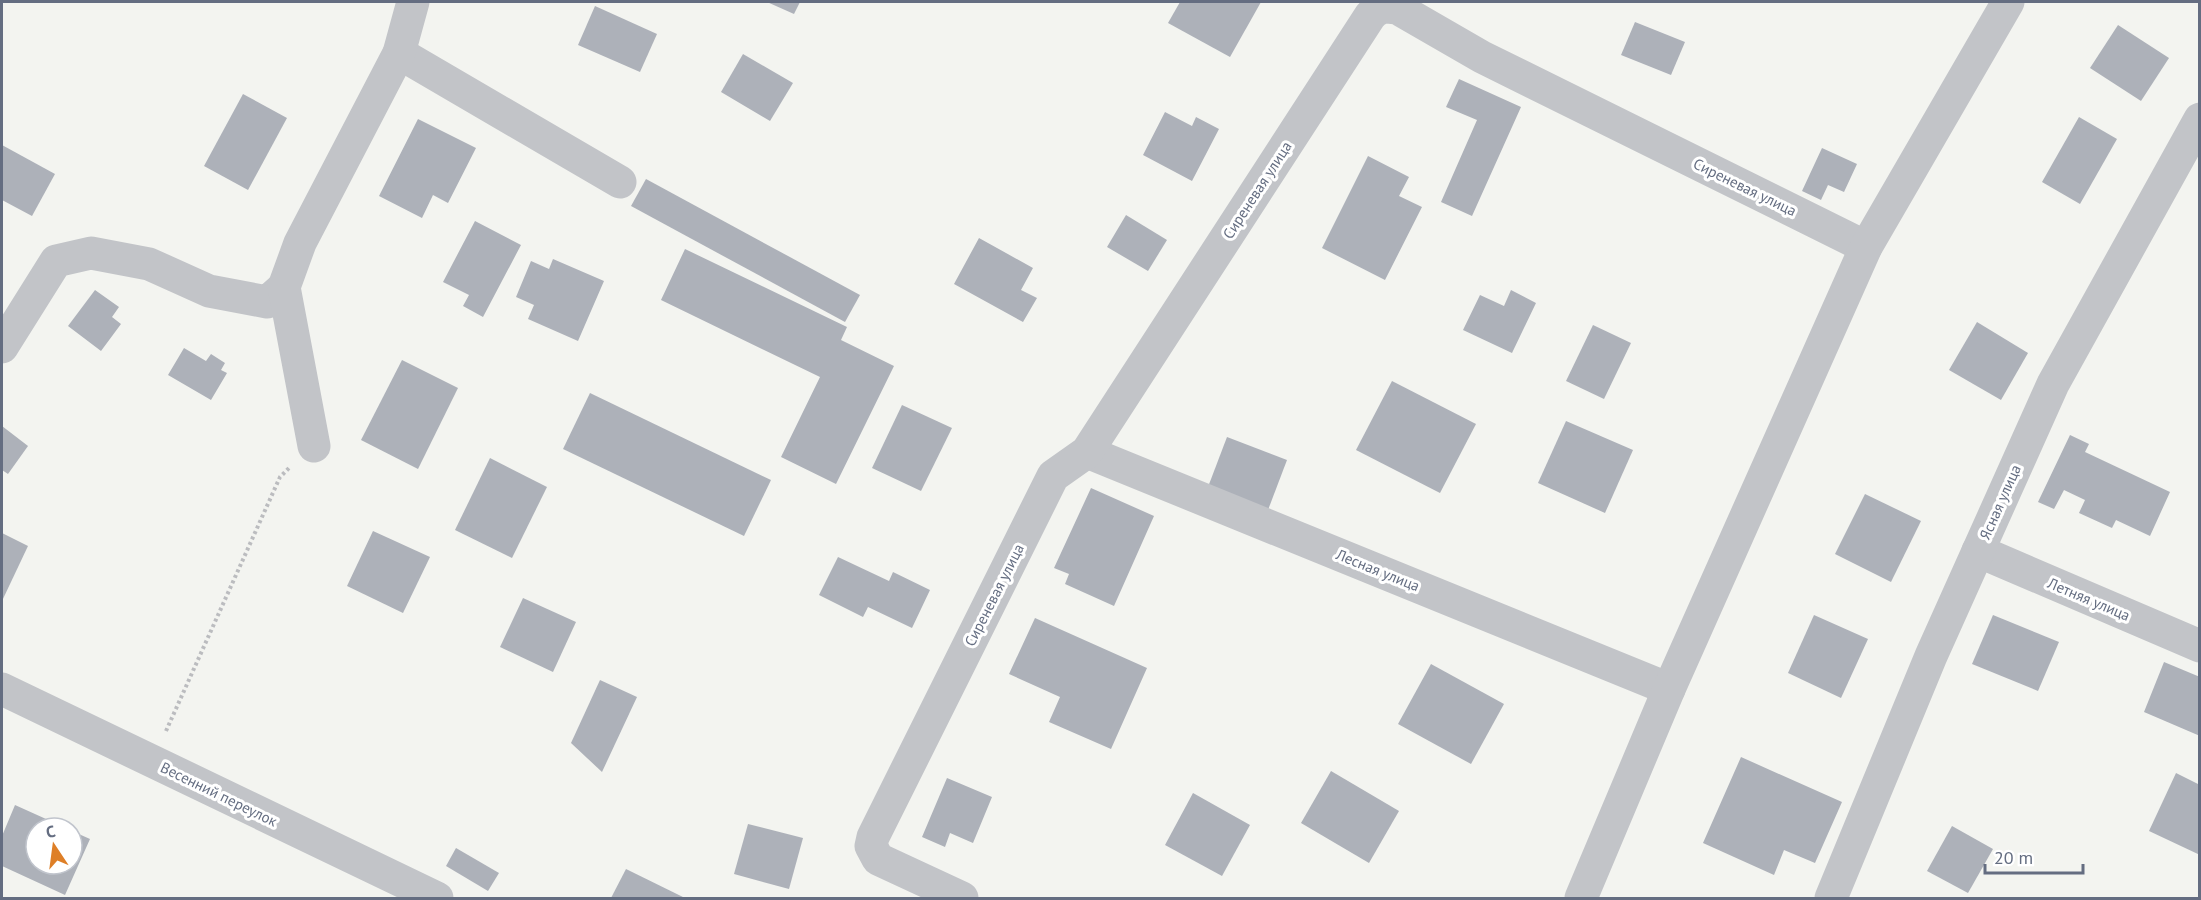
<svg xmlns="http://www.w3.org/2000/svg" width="2201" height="900" viewBox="0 0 2201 900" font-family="'PT Sans',sans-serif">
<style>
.building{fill:#adb1b9}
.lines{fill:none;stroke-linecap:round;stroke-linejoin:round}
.path{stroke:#bbbcbf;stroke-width:4;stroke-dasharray:3 3;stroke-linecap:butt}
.minor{stroke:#c2c4c8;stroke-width:33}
.labels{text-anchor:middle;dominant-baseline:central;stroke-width:6;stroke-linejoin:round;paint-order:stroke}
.street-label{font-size:15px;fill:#646d81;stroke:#fff}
</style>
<rect width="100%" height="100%" fill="#f3f4f0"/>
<g class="building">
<polygon points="767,2 800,2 794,14"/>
<polygon points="1180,2 1261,2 1230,57 1168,23"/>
<polygon points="595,6 657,34 640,72 578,45"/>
<polygon points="1635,22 1685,42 1671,75 1621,55"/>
<polygon points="2118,25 2169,58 2141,101 2090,68"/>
<polygon points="743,54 793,83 770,121 721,92"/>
<polygon points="1459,79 1521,107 1472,216 1441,202 1477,120 1446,107"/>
<polygon points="243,94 287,118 248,190 204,166"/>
<polygon points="1165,112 1192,126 1196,117 1219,129 1192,181 1143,155"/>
<polygon points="2079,117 2117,139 2080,204 2042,182"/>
<polygon points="418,119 476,148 448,203 433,195 422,218 379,196"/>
<polygon points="2,145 55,174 32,216 2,200"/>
<polygon points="1822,148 1857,164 1844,192 1828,185 1821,200 1802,191"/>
<polygon points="1368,156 1409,177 1399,196 1422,207 1385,280 1322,248"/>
<polygon points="646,179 860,295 845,322 631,206"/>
<polygon points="1126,215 1167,240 1148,271 1107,247"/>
<polygon points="475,221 521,245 483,317 463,306 469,295 443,282"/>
<polygon points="979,238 1033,268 1021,290 1037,298 1023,322 954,284"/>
<polygon points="685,249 847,327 841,340 894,366 836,484 781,457 820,377 661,300"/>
<polygon points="553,259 604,281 578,341 528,319 534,305 516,297 531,261 549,269"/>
<polygon points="95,290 119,307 112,317 121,324 101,351 68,326"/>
<polygon points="1511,290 1536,303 1512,353 1463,330 1480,295 1504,306"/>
<polygon points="1977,322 2028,353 2001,400 1949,370"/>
<polygon points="1593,325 1631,343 1604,399 1566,381"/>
<polygon points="184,348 206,361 211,354 225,363 221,370 227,373 211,400 168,375"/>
<polygon points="402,360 458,388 418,469 361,440"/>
<polygon points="1392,381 1476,424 1440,493 1356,450"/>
<polygon points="590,393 771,480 744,536 563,449"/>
<polygon points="902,405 952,428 921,491 872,468"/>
<polygon points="1566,421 1633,450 1605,513 1538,483"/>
<polygon points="2,426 28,446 8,474 2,470"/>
<polygon points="2070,435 2089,444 2085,452 2170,492 2150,536 2116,520 2112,528 2079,513 2085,500 2064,490 2054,509 2038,502"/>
<polygon points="1227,437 1287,460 1268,510 1208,487"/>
<polygon points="490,458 547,487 512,558 455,530"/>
<polygon points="1091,488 1154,516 1114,606 1065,584 1069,574 1054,568"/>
<polygon points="1865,494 1921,521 1891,582 1835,554"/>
<polygon points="373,531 430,557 403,613 347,586"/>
<polygon points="2,533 28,546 2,601"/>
<polygon points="838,557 889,581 893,572 930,590 912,628 868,607 863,617 819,595"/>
<polygon points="523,598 576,622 553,672 500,647"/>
<polygon points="1814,615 1868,639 1841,698 1788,673"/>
<polygon points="1993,615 2059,642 2038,691 1972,664"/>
<polygon points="1035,618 1147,668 1111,749 1049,722 1060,697 1009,674"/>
<polygon points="2164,662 2200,677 2200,736 2144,712"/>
<polygon points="1431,664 1504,704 1471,764 1398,724"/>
<polygon points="600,680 637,697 602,772 571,743"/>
<polygon points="1741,757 1842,802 1815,863 1784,850 1774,875 1703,843"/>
<polygon points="1331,771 1399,811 1369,863 1301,823"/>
<polygon points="2176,773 2200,785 2200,855 2149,831"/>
<polygon points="947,778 992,797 973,843 950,833 945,847 922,837"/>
<polygon points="1193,793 1250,825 1222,876 1165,845"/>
<polygon points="15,805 66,828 36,828 36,864 72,864 72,831 90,839 65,895 2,866 2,836"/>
<polygon points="748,824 803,838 789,889 734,874"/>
<polygon points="1952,826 1993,849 1968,893 1927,871"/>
<polygon points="456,848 499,873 488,891 446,866"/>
<polygon points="626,869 685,898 611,898"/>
</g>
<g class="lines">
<polyline class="path" points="166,731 280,477 290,467"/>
<g class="minor">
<polyline points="399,53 620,182"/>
<polyline points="2,347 56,261 91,253 149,264 209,291 267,302 284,287"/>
<polyline points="314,446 284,287 300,243 399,53 413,2"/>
<polyline points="1087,452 1669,689"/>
<polyline points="1978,551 2200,646"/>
<polyline points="2,689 437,898"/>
<path d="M962 898 878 859 871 846 873 837 1053 476 1087 452 1370 16C1378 7 1385 6 1397 8L1482 57 1866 247"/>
<polyline points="1581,898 1669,689 1866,247 2008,2"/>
<polyline points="1831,898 1931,656 2053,384 2200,119"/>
</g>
</g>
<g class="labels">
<g class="street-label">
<text transform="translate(1745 187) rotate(26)">Сиреневая улица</text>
<text transform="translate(1257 190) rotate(-57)">Сиреневая улица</text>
<text transform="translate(2000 502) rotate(-66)">Ясная улица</text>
<text transform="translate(1378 570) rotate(22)">Лесная улица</text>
<text transform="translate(994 595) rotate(-63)">Сиреневая улица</text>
<text transform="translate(2089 599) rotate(23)">Летняя улица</text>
<text transform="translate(219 794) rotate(26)">Весенний переулок</text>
</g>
</g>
<rect width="2201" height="900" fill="none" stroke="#646d81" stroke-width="6"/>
<g transform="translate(54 846) rotate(347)"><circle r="28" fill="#ffffff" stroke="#c1c5cd" stroke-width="1.5"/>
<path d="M0-4.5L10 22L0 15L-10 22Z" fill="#de7f27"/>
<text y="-9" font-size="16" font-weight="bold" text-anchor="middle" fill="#646d81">С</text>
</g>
<path d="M1985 864v9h98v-9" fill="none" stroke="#646d81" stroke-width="3"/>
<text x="1994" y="864" font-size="18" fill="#646d81" stroke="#ffffff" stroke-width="4.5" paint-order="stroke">20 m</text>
</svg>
